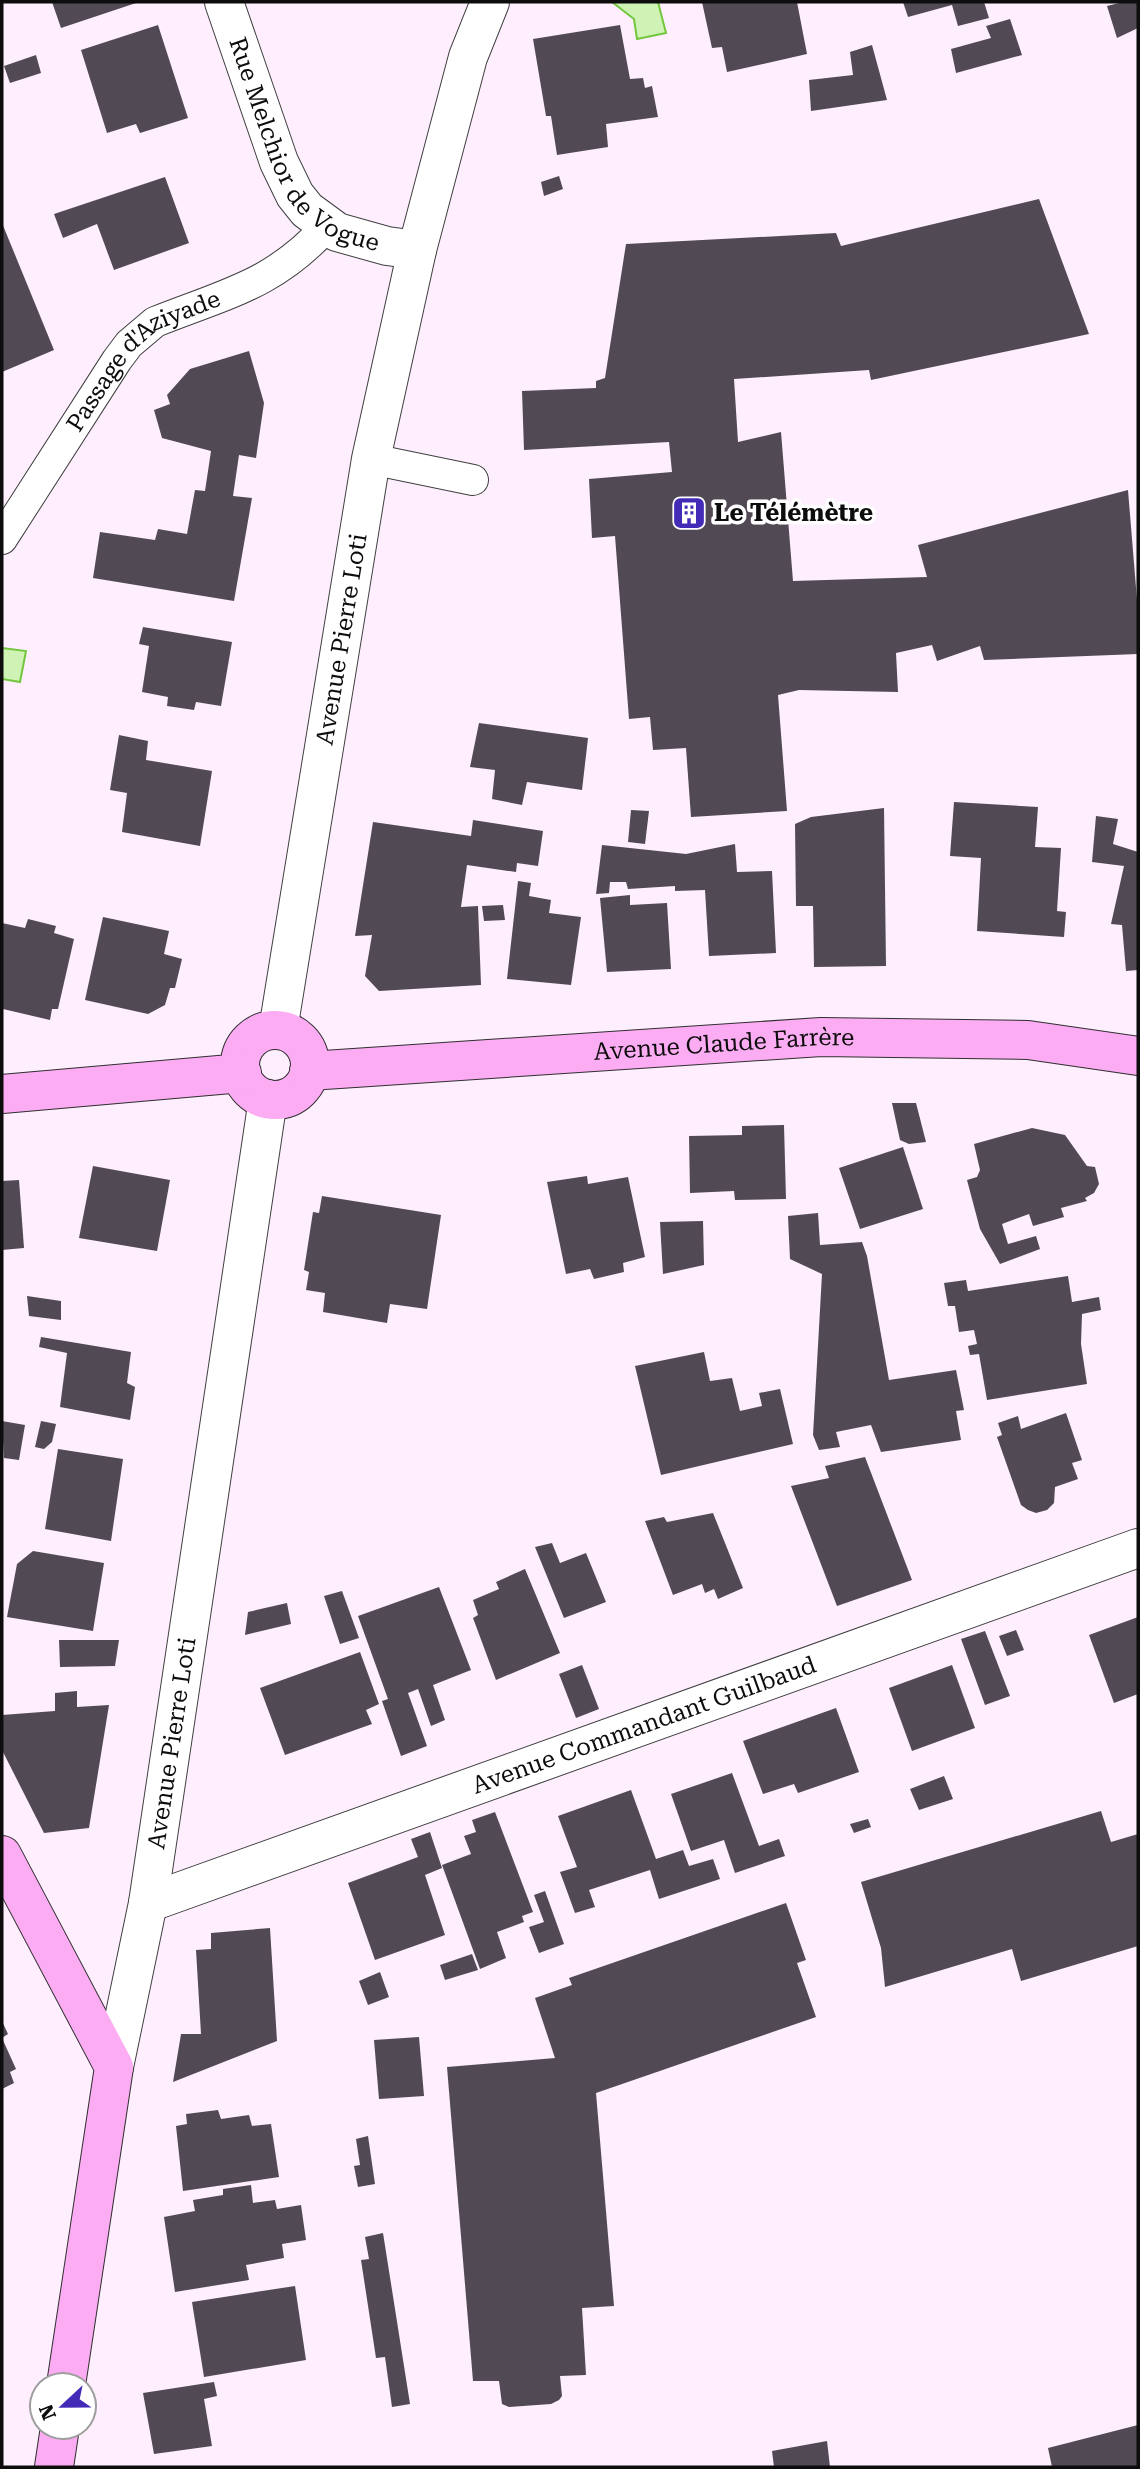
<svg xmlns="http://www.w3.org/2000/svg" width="1140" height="2469" viewBox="0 0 1140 2469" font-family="'Roboto Serif',serif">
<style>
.water{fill:#cef3b5;stroke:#73c73f;stroke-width:2}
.building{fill:#514a55}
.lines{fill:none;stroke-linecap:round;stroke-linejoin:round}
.lane-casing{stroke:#404040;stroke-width:32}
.street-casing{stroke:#404040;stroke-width:40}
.secondary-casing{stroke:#2f2f2f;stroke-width:40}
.lane{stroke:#fff;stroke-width:30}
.street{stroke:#fff;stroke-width:38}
.secondary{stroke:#fbacf2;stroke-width:38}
.labels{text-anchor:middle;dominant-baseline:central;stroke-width:7;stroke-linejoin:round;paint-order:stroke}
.street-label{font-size:24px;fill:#0d0d0d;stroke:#fff}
.poi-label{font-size:24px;font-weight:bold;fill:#0d0d0d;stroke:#fff;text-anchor:start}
</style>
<rect width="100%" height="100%" fill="#feeefe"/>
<g class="water">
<polygon points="612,2 658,2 666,33 637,39 634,19"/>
<polygon points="2,648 26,651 20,682 2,679"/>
</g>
<g class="building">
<polygon points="52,2 139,2 61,28"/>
<polygon points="702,2 797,2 807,54 727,72 722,47 712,48"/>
<polygon points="903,2 984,2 989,18 958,26 952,5 908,17"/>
<polygon points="1123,2 1138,2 1138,28 1117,38 1107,6"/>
<polygon points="1010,19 1022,55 956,73 951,49 991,38 986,26"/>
<polygon points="158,25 188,118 140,133 136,124 107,133 81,50"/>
<polygon points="620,25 630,79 643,78 645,88 652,86 658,117 606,124 608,147 557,155 551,116 546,116 533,39"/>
<polygon points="872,45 887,100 811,111 809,80 853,75 850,52"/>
<polygon points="36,55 41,73 10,83 4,66"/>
<polygon points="559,176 563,189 544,196 541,182"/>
<polygon points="165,177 189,243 114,270 97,224 63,238 54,214"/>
<polygon points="1039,199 1089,334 871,380 869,370 734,379 738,442 781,432 793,581 927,577 918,545 1128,490 1138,612 1138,654 984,660 980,646 937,661 932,645 896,653 898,692 799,690 778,695 787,811 691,817 686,748 653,750 650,717 629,719 615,536 592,538 589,479 672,472 669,442 524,450 522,391 596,388 596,381 605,378 626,244 836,233 841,246"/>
<polygon points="2,223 54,350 2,372"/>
<polygon points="249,351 264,403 256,458 239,455 233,496 252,498 234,601 93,578 100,532 155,540 158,529 187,534 195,490 205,491 211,451 162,438 154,410 170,404 167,395 190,369"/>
<polygon points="143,627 232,642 221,706 196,702 194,710 167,706 168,697 142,692 149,646 139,644"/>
<polygon points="479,723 588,738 582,790 527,782 522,805 492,799 495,770 470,767"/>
<polygon points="119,735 148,741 146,760 212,771 200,846 122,832 127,793 110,790"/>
<polygon points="954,802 1038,807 1035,847 1061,848 1057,911 1066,912 1064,937 977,931 981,858 950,856"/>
<polygon points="884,808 886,966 814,967 813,906 796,906 795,824 811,817"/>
<polygon points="631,810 649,811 645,844 628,842"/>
<polygon points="1096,816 1118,819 1113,844 1138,852 1138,970 1126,971 1122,925 1111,924 1124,866 1092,862"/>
<polygon points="473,820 543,831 538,866 517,863 516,872 467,865 461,907 478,906 481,985 379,991 365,976 372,935 355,936 373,822 471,836"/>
<polygon points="735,844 737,872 772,871 776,953 709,956 705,890 675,891 675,886 628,889 626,882 610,882 609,893 596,894 602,845 686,854"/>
<polygon points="518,881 531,883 529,896 551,900 549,913 581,917 571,985 507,979"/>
<polygon points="630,895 630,905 667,903 671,969 607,972 600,898"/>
<polygon points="503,905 505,920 484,921 482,906"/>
<polygon points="103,917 169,931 164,954 182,959 175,988 170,988 165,1005 148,1014 85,1000"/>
<polygon points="28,919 56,926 54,933 74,939 58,1009 52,1009 50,1020 3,1009 2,923 25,928"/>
<polygon points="892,1103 916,1103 926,1142 909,1144 900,1140"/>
<polygon points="784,1125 786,1199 735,1200 734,1191 690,1193 689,1136 742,1135 742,1126"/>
<polygon points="1032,1128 1065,1135 1087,1166 1095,1167 1099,1184 1094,1193 1085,1198 1087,1201 1061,1208 1064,1217 1033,1226 1029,1214 1002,1224 1008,1244 1036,1236 1040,1249 1000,1264 980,1229 967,1180 977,1177 980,1170 974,1144"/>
<polygon points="903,1147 923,1209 860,1229 839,1168"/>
<polygon points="93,1166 170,1180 157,1251 79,1238"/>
<polygon points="587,1176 588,1184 628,1177 645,1257 623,1263 624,1272 594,1279 590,1269 566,1274 547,1182"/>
<polygon points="19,1180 24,1248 2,1250 2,1181"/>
<polygon points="322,1196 441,1215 427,1309 390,1304 387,1323 323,1312 325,1293 306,1290 309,1272 304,1270 313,1212 319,1213"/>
<polygon points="818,1213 820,1245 862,1242 867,1256 889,1380 956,1370 964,1410 956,1411 961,1440 881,1452 871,1425 836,1432 840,1447 819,1450 813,1435 822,1274 790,1259 788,1216"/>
<polygon points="703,1221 704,1265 663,1274 660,1222"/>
<polygon points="1068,1276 1072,1302 1099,1297 1101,1310 1082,1314 1081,1344 1087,1384 987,1400 979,1354 970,1355 968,1346 977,1344 974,1330 959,1332 955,1306 948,1306 944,1283 966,1280 968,1291"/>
<polygon points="27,1296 61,1301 61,1320 29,1316"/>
<polygon points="41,1337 131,1352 127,1383 135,1387 130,1420 60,1407 67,1353 39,1347"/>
<polygon points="704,1352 710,1381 732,1378 740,1411 762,1406 759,1393 780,1389 793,1444 661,1475 635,1366"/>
<polygon points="1066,1413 1082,1460 1072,1463 1078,1479 1055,1487 1054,1503 1047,1510 1036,1513 1028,1510 1021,1505 997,1437 1002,1435 998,1423 1018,1416 1021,1429"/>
<polygon points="2,1421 25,1425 19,1460 4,1458"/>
<polygon points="41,1421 56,1424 52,1442 44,1449 35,1447"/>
<polygon points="58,1449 123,1459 111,1541 45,1529"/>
<polygon points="865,1457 912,1580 837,1606 791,1486 829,1478 825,1466"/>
<polygon points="713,1513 743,1588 718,1599 714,1589 705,1593 702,1584 673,1595 645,1521 664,1517 667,1522"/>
<polygon points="552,1543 560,1563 586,1553 606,1602 564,1618 535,1547"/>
<polygon points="33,1551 104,1563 93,1631 7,1617 17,1564"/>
<polygon points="525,1569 560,1653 496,1680 473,1618 478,1615 473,1600 499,1589 496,1582"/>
<polygon points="439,1587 471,1670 433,1685 445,1720 431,1726 418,1689 408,1693 427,1746 401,1756 382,1701 388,1699 358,1616"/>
<polygon points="342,1591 359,1638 340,1644 324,1596"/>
<polygon points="287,1603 291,1624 245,1635 248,1612"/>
<polygon points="1138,1617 1138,1694 1114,1703 1089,1635"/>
<polygon points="1016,1630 1024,1650 1007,1656 999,1636"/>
<polygon points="985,1631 1010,1696 985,1705 961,1639"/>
<polygon points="59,1640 119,1640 115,1666 60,1667"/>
<polygon points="360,1652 379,1704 366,1710 372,1724 285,1755 260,1688"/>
<polygon points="582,1665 599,1709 576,1718 559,1674"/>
<polygon points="952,1665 975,1728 912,1751 889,1688"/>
<polygon points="77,1691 77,1707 109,1705 89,1828 44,1833 2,1750 2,1715 55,1711 55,1693"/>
<polygon points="836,1708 859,1772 798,1793 794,1784 763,1794 743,1741"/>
<polygon points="732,1773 759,1846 779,1839 785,1856 735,1873 724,1840 691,1851 671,1794"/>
<polygon points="944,1776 953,1799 919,1810 910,1789"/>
<polygon points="631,1790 656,1859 683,1850 689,1866 713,1859 720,1879 659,1899 650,1870 589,1890 595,1907 575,1913 560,1872 577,1867 558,1816"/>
<polygon points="1101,1811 1111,1842 1138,1834 1138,1946 1021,1981 1012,1949 885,1987 881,1948 861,1882"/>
<polygon points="495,1812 533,1912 522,1916 524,1922 497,1932 506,1958 480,1969 442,1865 471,1854 464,1836 476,1832 472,1820"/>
<polygon points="868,1819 871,1827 854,1833 850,1824"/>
<polygon points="430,1832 442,1868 425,1875 445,1935 375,1960 348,1883 418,1857 411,1839"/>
<polygon points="545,1891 564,1944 539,1953 529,1927 544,1922 534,1895"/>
<polygon points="786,1903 806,1960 797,1963 816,2017 596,2093 614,2306 582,2308 586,2375 560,2376 562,2396 559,2400 551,2404 509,2407 502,2404 499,2381 473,2381 447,2067 555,2058 535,1998 572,1985 569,1978"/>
<polygon points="270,1928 277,2041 173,2082 181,2034 201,2034 196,1950 211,1949 211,1933"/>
<polygon points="472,1954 478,1970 445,1980 440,1965"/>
<polygon points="380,1972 389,1997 368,2005 359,1981"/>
<polygon points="2,2021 8,2034 2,2038 16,2069 10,2072 14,2083 2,2089"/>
<polygon points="419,2037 424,2096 379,2099 374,2040"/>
<polygon points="218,2110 221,2119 249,2115 252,2126 271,2124 279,2177 183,2191 176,2126 187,2124 186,2114"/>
<polygon points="368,2136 375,2184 358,2187 354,2166 360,2165 356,2139"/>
<polygon points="251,2185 253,2203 275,2200 277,2209 301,2205 306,2240 282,2244 284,2258 246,2265 249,2280 175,2292 164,2217 195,2211 193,2200 223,2195 223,2189"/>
<polygon points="383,2233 410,2404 392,2407 385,2357 376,2358 361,2260 369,2259 365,2237"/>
<polygon points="295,2286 306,2360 204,2377 192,2302"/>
<polygon points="214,2382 217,2396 204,2399 212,2446 154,2454 143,2393"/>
<polygon points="1138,2425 1138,2467 1052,2467 1048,2448"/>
<polygon points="827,2441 830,2467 774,2467 772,2451"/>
</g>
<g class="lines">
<g class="lane-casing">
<g id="lane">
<polyline points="371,459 473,480"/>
<path id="s1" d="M2 539 117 360 129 344 155 322C225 294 274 285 327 226"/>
</g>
</g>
<g class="street-casing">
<g id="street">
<path id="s2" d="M224 2 279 162 295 195 307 210 337 232 387 246 417 250"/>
<path id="s3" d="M278 1030 371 459 417 250 468 57 490 2"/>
<path id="s4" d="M148 1903 1138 1548"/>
<path id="s5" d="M114 2067 148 1903 268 1099"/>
</g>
</g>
<g class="secondary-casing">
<g id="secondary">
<circle cx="275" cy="1065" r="35"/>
<path id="s6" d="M309 1071 821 1037 1028 1040 1138 1056"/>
<polyline points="2,1094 242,1073"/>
<polyline points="2,1855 114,2067 66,2385"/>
<polyline points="54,2467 60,2427"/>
</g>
</g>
<use href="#lane" class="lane"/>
<use href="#street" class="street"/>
<use href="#secondary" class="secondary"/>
</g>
<defs>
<g id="building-square" transform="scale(1.75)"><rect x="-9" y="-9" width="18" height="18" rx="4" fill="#442bb7" stroke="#fff"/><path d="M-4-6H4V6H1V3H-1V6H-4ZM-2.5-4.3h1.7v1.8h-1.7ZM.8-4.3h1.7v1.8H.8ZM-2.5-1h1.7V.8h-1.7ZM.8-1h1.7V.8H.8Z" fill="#fff"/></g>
</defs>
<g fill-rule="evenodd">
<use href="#building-square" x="689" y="513"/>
</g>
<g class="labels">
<g class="street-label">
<text stroke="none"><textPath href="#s2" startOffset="172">Rue Melchior de Vogue</textPath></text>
<text stroke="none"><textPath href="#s1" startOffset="233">Passage d'Aziyade</textPath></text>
<text stroke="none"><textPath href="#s3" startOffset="396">Avenue Pierre Loti</textPath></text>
<text stroke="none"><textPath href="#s6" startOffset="416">Avenue Claude Farrère</textPath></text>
<text stroke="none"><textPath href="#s4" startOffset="527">Avenue Commandant Guilbaud</textPath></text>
<text stroke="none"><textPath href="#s5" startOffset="329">Avenue Pierre Loti</textPath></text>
</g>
<g class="poi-label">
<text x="714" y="513">Le Télémètre</text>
</g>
</g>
<rect width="1140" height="2469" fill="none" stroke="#0d0d0d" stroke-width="7"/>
<g transform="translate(63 2406) rotate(248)"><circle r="33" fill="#ffffff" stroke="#9e9e9e" stroke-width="2"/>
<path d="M0-5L12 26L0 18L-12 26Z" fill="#442bb7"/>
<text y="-10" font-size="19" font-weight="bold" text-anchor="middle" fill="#0d0d0d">N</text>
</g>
</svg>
